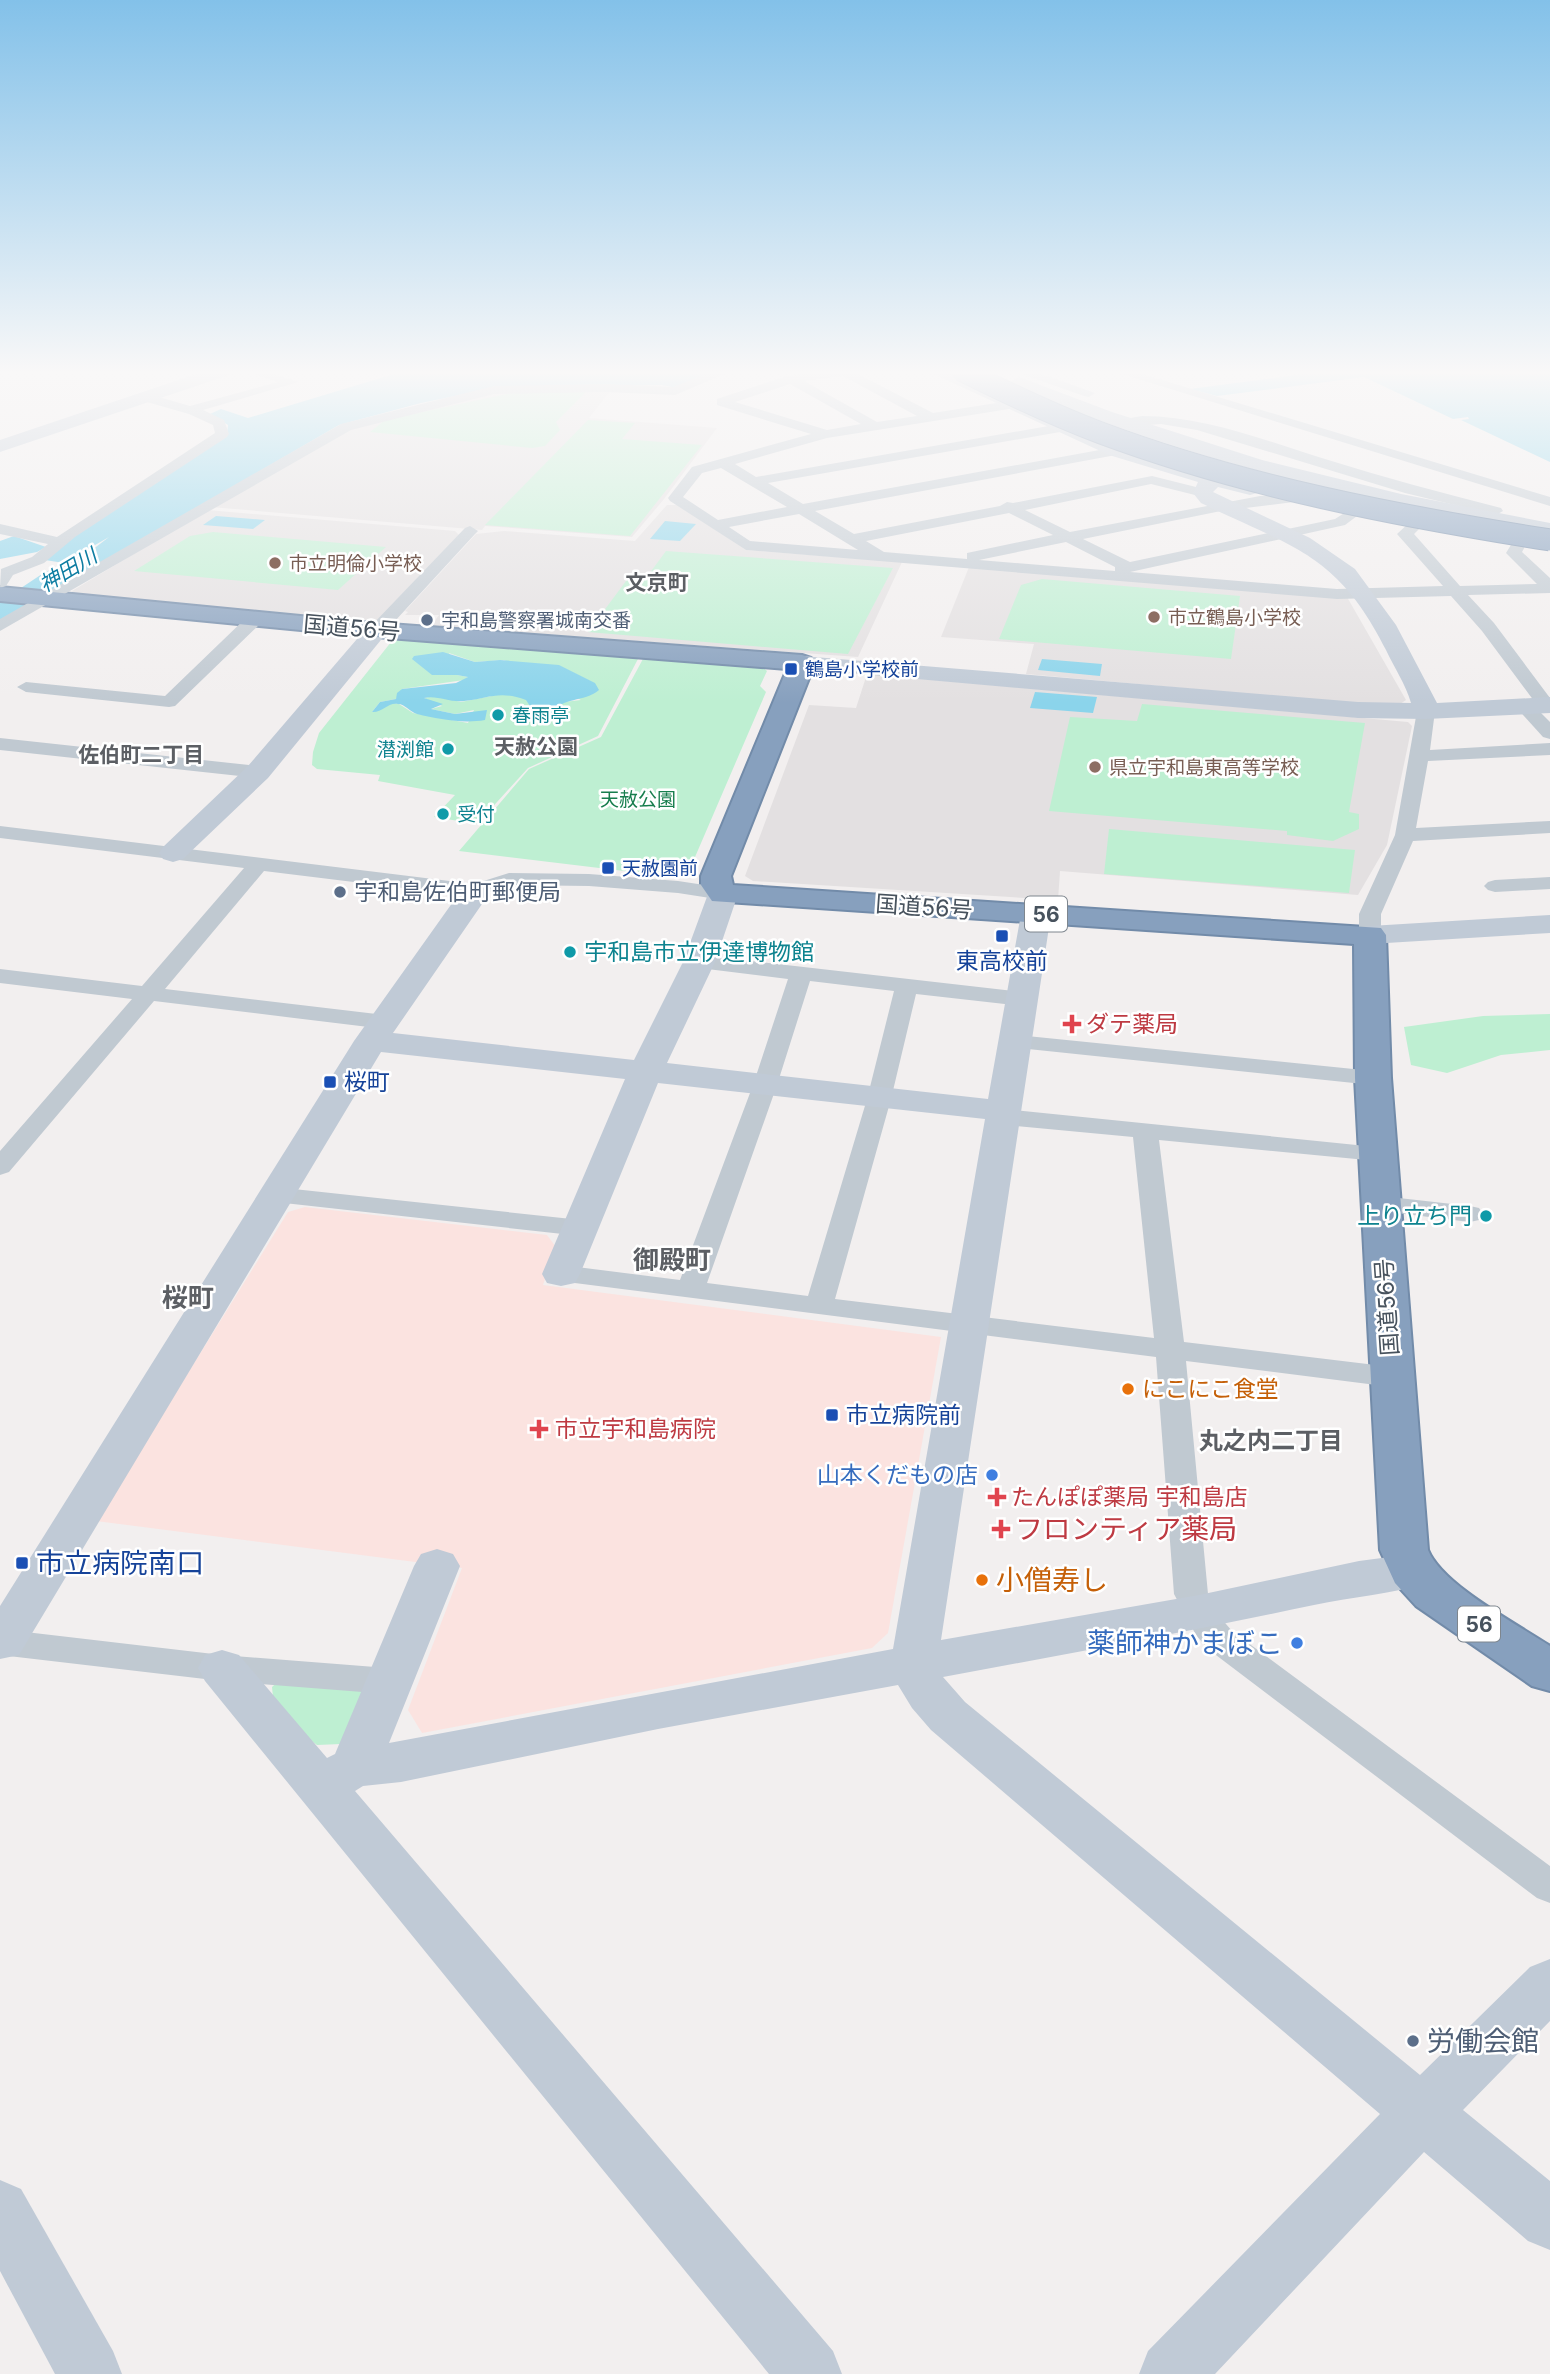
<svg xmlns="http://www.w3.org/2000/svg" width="1550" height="2374" viewBox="0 0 1550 2374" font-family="Inter,'Noto Sans JP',sans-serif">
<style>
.education{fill:#e3e0e1}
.medical{fill:#fbe3e0}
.green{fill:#beefd2;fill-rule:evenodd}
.water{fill:#8bd4eb}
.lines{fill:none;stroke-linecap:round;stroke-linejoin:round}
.highway-casing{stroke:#728ba9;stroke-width:4}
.street{fill:#c0c9d1;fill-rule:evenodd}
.secondary{fill:#c0cad6;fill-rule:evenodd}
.highway{fill:#87a0be;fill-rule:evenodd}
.highway-bridge-casing{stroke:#728ba9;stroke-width:23;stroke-linecap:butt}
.highway-bridge{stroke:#87a0be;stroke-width:21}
.education-dot{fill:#8d6e63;stroke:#fff;stroke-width:2.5}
.service-dot{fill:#5c6f8a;stroke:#fff;stroke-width:2.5}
.transit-dot{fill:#1a4fb4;stroke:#fff;stroke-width:2.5}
.culture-dot{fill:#0f9aa8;stroke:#fff;stroke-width:2.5}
.health-dot{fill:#e0444e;stroke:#fff;stroke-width:2.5}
.food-dot{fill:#e8710a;stroke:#fff;stroke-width:2.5}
.shop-dot{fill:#3f7fe0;stroke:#fff;stroke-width:2.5}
.labels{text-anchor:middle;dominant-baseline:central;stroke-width:5;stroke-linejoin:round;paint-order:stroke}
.far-education-label{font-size:19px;fill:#785e54;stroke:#fff;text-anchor:start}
.far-service-label{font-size:19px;fill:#4e5e75;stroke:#fff;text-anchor:start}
.far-transit-label{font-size:19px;fill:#164399;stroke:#fff;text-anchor:start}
.far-culture-label{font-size:19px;fill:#0d838f;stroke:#fff;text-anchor:start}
.far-park-label{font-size:19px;fill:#187e4e;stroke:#fff}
.far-water-label{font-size:21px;font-style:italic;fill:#0d7da2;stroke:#fff}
.far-quarter-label{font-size:21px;font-weight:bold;fill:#5c5f64;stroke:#fff}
.far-neighbourhood-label{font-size:21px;font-weight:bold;fill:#5c5f64;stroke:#fff}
.shield{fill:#fff;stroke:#7e868e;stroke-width:2}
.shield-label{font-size:21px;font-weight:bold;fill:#47525d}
.street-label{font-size:23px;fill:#47525d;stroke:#fff}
.service-label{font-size:23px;fill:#4e5e75;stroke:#fff;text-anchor:start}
.culture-label{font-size:23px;fill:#0d838f;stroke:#fff;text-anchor:start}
.transit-label{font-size:23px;fill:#164399;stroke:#fff;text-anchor:start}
.health-label{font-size:23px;fill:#be3a42;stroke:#fff;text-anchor:start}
.food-label{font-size:23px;fill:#c56008;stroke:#fff;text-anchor:start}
.shop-label{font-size:23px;fill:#366cbe;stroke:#fff;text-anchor:end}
.neighbourhood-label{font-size:24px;font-weight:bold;fill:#5c5f64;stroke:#fff}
.quarter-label{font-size:26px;font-weight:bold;fill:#5c5f64;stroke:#fff}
.near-health-label{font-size:28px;fill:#be3a42;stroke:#fff;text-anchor:start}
.near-transit-label{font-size:28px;fill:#164399;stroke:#fff;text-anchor:start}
.near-food-label{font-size:28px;fill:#c56008;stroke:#fff;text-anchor:start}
.near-shop-label{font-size:28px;fill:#366cbe;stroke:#fff;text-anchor:end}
.near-service-label{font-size:28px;fill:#4e5e75;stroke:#fff;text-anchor:start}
</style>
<rect width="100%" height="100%" fill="#f2efef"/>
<g class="education">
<polygon points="611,390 589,418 717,428 664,499 632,537 485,526 482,530 211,507 345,429 497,392"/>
<polygon points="667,505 678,505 746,550 902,562 858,657 431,626 439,615 405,615 408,612 405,611 476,534 504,531 635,541"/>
<polygon points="207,510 455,531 459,535 376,621 361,623 74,595 72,591"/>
<polygon points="969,567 1347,597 1406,700 1400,704 1362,704 1026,674 1034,644 941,637"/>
<polygon points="867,674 1408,722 1412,726 1387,845 1358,895 1060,871 1058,900 753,881 745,876 809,705 856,708"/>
</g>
<polygon class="medical" points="305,1207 547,1235 556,1247 543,1285 941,1337 888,1633 872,1648 422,1733 408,1710 462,1568 96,1521 288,1212"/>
<g class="green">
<polygon points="516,392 586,392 556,422 560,430 545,446 532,448 370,432 385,420"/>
<polygon points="588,420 635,423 622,439 702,445 630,536 485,525"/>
<polygon points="213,532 386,547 338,590 134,571 190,536"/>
<polygon points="666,551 893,568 848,654 588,632 632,573 649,574"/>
<polygon points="1042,579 1240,596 1231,659 999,639 1021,585"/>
<path d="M395 637 639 657 598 736 528 768 477 824 434 817 455 795 378 781 380 775 317 769 312 765 313 752 319 733ZM449 653 475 662 504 660 581 700 564 702 502 694 461 702 435 696 424 698 442 706 431 709 455 714 474 710 468 723 413 713 399 704 393 703 372 712 380 702 396 699 402 689 464 680 468 677 457 675Z"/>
<polygon points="644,657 762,667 767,671 760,686 766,692 689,871 674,877 459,851 529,769 601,737"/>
<polygon points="1142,704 1365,723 1349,812 1359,814 1359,829 1333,841 1287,835 1287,831 1049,811 1070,717 1137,721"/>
<polygon points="1109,829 1355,850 1349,893 1104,874"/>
<polygon points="1550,1014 1550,1050 1501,1055 1447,1073 1411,1065 1404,1027 1483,1016"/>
<polygon points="280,1680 366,1689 341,1744 317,1745 309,1739 273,1697 272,1687"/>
</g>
<g class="water">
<polygon points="407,370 719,370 677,388 662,385 499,387 421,403 339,425 0,622 0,602 42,574 92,550 109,537 64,563 45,560 82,530 227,434 228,425 210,414 221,409 248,418"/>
<polygon points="1334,370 1550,370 1550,462 1461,420 1469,419 1468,417 1453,419 1364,377 1217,396 1190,389"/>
<polygon points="216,516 265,520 253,529 203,525"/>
<polygon points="665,521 696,524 680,541 650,539"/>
<polygon points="14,536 46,547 37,552 0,559 0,541"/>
<path d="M443 652 475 662 500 660 559 665 595 683 599 690C584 703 561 696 553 714L534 718 529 713 530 706 526 700C500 690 489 698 464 701 450 703 438 695 424 698L443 704 431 709 455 714 487 710 485 720C463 724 438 719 417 714 410 712 405 704 398 704 388 702 382 713 372 712L380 702 396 699 397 693 402 689 456 683 468 677 457 675H432L412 659 414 656Z"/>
<polygon points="1042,659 1102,664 1100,676 1038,670"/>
<polygon points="1035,692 1097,697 1093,713 1030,708"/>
</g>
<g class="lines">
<g class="highway-casing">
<path id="highway" d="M0 587 363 622 802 655 811 658 815 663 731 876 733 885 1381 928 1386 935 1391 1078 1428 1550C1442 1585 1517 1624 1550 1646V1691L1532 1686 1416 1606 1395 1583 1380 1550 1355 1078 1354 944 712 901 701 885V876L787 669 363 636 0 601Z"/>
</g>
<g class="street">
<polygon points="241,370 263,370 298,382 203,410 224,420 229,434 227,437 75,537 44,563 13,575 6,586 0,588 1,569 32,557 48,544 0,534 0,524 57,537 215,433 213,425 189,414 140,400 140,394 145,393 190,406 278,382"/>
<polygon points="716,370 734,370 675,395 606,392 494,394 351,430 0,631 0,619 341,424 494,386 606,384 673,387"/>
<path d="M829 370H867L858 374 933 413 1009 401 1016 405 1009 409 827 438 735 464 756 477 1060 424 1067 428 1060 432 768 483 803 504 1116 447 1123 451 1116 455 815 511 854 534 1000 506 1007 502 1013 503 1152 476 1208 490 1210 493 1203 497 1151 484 1025 510 1070 532 1260 496 1294 494 1301 498 1294 502 1221 511 1083 539 1130 562 1335 519 1349 510H1359L1361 513 1345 525 1130 572 1337 589 1443 586 1397 534 1410 522H1420L1423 525 1414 534 1460 586 1537 584 1506 553 1514 540H1524L1527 543 1522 552 1550 578V593L1468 595 1494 623 1550 698V709H1540L1482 631 1451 596 1337 599 746 550 670 501 668 498 692 467 811 434 717 405V399L787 376ZM843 376 917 416 877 422 804 381ZM790 384 861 424 827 430 735 402ZM721 468 787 507 718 520 683 497 702 473ZM1009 513 1053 535 967 553V559L884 552 866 541ZM799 514 858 550 750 541 729 527ZM1066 542 1115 567V571L979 560Z"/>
<polygon points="1010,370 1030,370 1095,393 1089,397 1084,396"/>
<polygon points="1109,370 1129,370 1550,497 1550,506"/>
<path d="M1142 416C1205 416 1266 441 1325 459 1383 477 1442 493 1501 508L1503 511 1496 515 1405 493 1197 430 1161 424 1124 427 1117 423 1119 420Z"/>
<polygon points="470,526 478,531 475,534 383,634 371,634 369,630 371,626 465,528"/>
<polygon points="255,614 263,619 261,623 175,706 169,707 26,692 17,687 26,682 165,696 249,615"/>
<polygon points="1524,701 1530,702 1550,722 1550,739 1543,737 1515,706"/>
<polygon points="1426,706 1435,711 1430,750 1550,743 1550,755 1428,761 1416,828 1550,821 1550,833 1413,841 1381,914 1381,935 1378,940 1362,940 1359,935 1359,914 1395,835 1417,711"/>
<polygon points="0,738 258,766 268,772 258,778 0,750"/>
<polygon points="0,826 474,884 509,873 589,874 678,881 731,889 734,894 731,899 723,900 678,893 589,886 511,885 476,897 264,871 165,989 385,1015 393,1017 397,1022 393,1027 385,1029 154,1001 9,1172 0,1175 0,1151 132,999 0,983 0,969 142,986 244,868 0,838"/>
<polygon points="1550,877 1550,889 1495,892 1488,890 1484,886 1488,882 1495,880"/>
<path d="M699 955 1023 992 1031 994 1035 999 1031 1004 1023 1006 916 994 891 1099 835 1299 1154 1338 1133 1137 1004 1125 995 1122 991 1117 995 1112 1004 1109 1386 1148 1390 1153 1386 1158 1377 1161 1159 1140 1184 1342 1392 1367 1402 1370 1407 1377 1402 1384 1392 1387 1186 1361 1208 1594 1220 1617 1232 1631 1550 1866V1903L1537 1898 1208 1649 1196 1635 1174 1594 1156 1357 551 1280 547 1274 551 1268 561 1265 680 1280 753 1085 788 979 691 967 688 962 691 957ZM810 981 894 991 867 1099 808 1296 707 1283 777 1085Z"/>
<polygon points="1017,1035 1373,1071 1382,1073 1385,1078 1382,1083 1373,1085 1009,1047 1005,1042 1009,1037"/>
<polygon points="275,1187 581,1220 591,1222 594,1228 591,1234 581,1236 266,1201 262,1195 266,1189"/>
<polygon points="1381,1196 1470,1206 1479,1208 1483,1214 1479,1220 1470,1222 1372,1210 1368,1204 1372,1198"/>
<polygon points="0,1629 222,1655 388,1668 400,1672 405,1681 400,1690 388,1694 222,1681 0,1655"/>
</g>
<g class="secondary">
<polygon points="208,370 235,370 232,374 0,452 0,440"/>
<path d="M925 370H949L1123 447 1186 468 1257 485 1260 489 1257 493 1250 495 1218 487 1213 492 1310 538 1355 569 1396 625 1437 703 1550 697V713L1426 719 1358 718 793 668 790 663 793 658 802 656 1358 702 1411 703C1406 685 1394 667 1386 650 1337 552 1291 547 1201 503L1193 493 1198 482 1109 455Z"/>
<path d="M1019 377 1112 412 1262 460 1401 494 1550 523V535C1373 503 1196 463 1030 393L1010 382Z"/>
<polygon points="377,623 385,625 389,630 385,635 268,778 183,859 173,862 163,859 159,853 163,847 248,766 369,625"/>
<path d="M476 882 487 885 491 891 393 1033 634 1060 683 962 708 894 712 888 723 885 734 888 738 894 715 962 667 1063 988 1099 1021 914 1025 908 1036 905 1047 908 1051 914 941 1640 1199 1595 1359 1561 1412 1554 1428 1559 1435 1571 1428 1583C1391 1594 1351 1597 1314 1605 1191 1631 1067 1654 943 1677L965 1702 1420 2075 1530 1967 1550 1959V2021L1463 2110 1550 2181V2250L1528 2241 1424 2152 1215 2374H1139L1148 2351 1380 2114 931 1730 912 1708 898 1685 658 1729 401 1782 363 1786 355 1791 833 2351 842 2374H769L205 1681 198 1668 205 1655 222 1650 239 1655 327 1758 335 1754 414 1566 421 1554 437 1549 453 1554 460 1566 389 1743 893 1649 985 1119 658 1083 580 1274 575 1283 561 1286 547 1283 542 1274 625 1079 381 1052 19 1655 0 1659V1606L354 1041 465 885Z"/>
<polygon points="1550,915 1550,933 1370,944 1359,942 1355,935 1359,928 1370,926"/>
<polygon points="0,2180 21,2189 113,2351 122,2374 55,2374 0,2271"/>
</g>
<use href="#highway" class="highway"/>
<g class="highway-bridge-casing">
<path id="highway-bridge" d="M961 370C1007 393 1053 415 1101 433 1246 487 1398 516 1550 540"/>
</g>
<use href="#highway-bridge" class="highway-bridge"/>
</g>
<linearGradient id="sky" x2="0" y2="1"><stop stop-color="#83c1e9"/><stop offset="0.53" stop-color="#f9f8f8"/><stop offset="1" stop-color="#f9f8f8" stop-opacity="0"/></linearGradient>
<rect width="1550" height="703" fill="url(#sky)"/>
<g class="education-dot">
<circle cx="275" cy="563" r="7"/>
<circle cx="1154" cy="617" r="7"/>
<circle cx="1095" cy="767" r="7"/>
</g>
<g class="service-dot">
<circle cx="427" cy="620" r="7"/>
<circle cx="340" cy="892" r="7"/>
<circle cx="1413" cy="2041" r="7"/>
</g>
<g class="transit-dot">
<rect x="784" y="662" width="14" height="14" rx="3.5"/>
<rect x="601" y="861" width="14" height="14" rx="3.5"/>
<rect x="995" y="929" width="14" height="14" rx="3.5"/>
<rect x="323" y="1075" width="14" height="14" rx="3.5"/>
<rect x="825" y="1408" width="14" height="14" rx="3.5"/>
<rect x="15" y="1556" width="14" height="14" rx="3.5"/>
</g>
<g class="culture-dot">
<circle cx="498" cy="715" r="7"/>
<circle cx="448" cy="749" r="7"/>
<circle cx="443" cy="814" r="7"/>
<circle cx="570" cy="952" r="7"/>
<circle cx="1486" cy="1216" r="7"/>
</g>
<g class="health-dot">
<path d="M1068.5 1013.5h7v7h7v7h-7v7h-7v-7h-7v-7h7z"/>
<path d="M535.5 1418.5h7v7h7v7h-7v7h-7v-7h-7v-7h7z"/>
<path d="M993.5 1486.5h7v7h7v7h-7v7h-7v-7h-7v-7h7z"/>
<path d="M997.5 1518.5h7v7h7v7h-7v7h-7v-7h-7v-7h7z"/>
</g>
<g class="food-dot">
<circle cx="1128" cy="1389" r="7"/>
<circle cx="982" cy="1580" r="7"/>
</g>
<g class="shop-dot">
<circle cx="992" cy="1475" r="7"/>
<circle cx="1297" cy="1643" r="7"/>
</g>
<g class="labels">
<g class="far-education-label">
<text x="289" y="563">市立明倫小学校</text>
<text x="1168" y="617">市立鶴島小学校</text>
<text x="1109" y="767">県立宇和島東高等学校</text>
</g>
<g class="far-service-label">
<text x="441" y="620">宇和島警察署城南交番</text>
</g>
<g class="far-transit-label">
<text x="805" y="669">鶴島小学校前</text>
<text x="622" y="868">天赦園前</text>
</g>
<g class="far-culture-label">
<text x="512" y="715">春雨亭</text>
<text x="434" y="749" text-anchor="end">潜渕館</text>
<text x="457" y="814">受付</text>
</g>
<g class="far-park-label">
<text x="638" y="799">天赦公園</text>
</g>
<g class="far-water-label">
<text transform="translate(68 570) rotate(-31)">神田川</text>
</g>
<g class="far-quarter-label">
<text x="657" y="582">文京町</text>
<text x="536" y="746">天赦公園</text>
</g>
<g class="far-neighbourhood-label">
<text x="141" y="754">佐伯町二丁目</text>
</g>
<g class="shield">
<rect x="1025" y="896.5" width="42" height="35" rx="5"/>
<rect x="1458" y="1606.5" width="42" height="35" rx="5"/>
</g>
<g class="shield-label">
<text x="1046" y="914">56</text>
<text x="1479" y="1624">56</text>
</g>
<g class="street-label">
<text transform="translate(352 628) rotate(5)">国道56号</text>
<text transform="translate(924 907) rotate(4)">国道56号</text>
<text transform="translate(1387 1307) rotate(-94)">国道56号</text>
</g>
<g class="service-label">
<text x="354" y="892">宇和島佐伯町郵便局</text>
</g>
<g class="culture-label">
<text x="584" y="952">宇和島市立伊達博物館</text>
<text x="1472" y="1216" text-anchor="end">上り立ち門</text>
</g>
<g class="transit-label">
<text x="1002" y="961" text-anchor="middle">東高校前</text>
<text x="344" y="1082">桜町</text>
<text x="846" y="1415">市立病院前</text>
</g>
<g class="health-label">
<text x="1086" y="1024">ダテ薬局</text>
<text x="555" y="1429">市立宇和島病院</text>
<text x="1011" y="1497">たんぽぽ薬局 宇和島店</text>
</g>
<g class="food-label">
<text x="1142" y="1389">にこにこ食堂</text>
</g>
<g class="shop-label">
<text x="978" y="1475">山本くだもの店</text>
</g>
<g class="neighbourhood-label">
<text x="1271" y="1440">丸之内二丁目</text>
</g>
<g class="quarter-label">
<text x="672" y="1259">御殿町</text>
<text x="188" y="1297">桜町</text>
</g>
<g class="near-health-label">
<text x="1015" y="1529">フロンティア薬局</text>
</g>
<g class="near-transit-label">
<text x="36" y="1563">市立病院南口</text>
</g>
<g class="near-food-label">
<text x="996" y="1580">小僧寿し</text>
</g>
<g class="near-shop-label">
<text x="1283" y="1643">薬師神かまぼこ</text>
</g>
<g class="near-service-label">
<text x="1427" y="2041">労働会館</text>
</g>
</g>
</svg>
